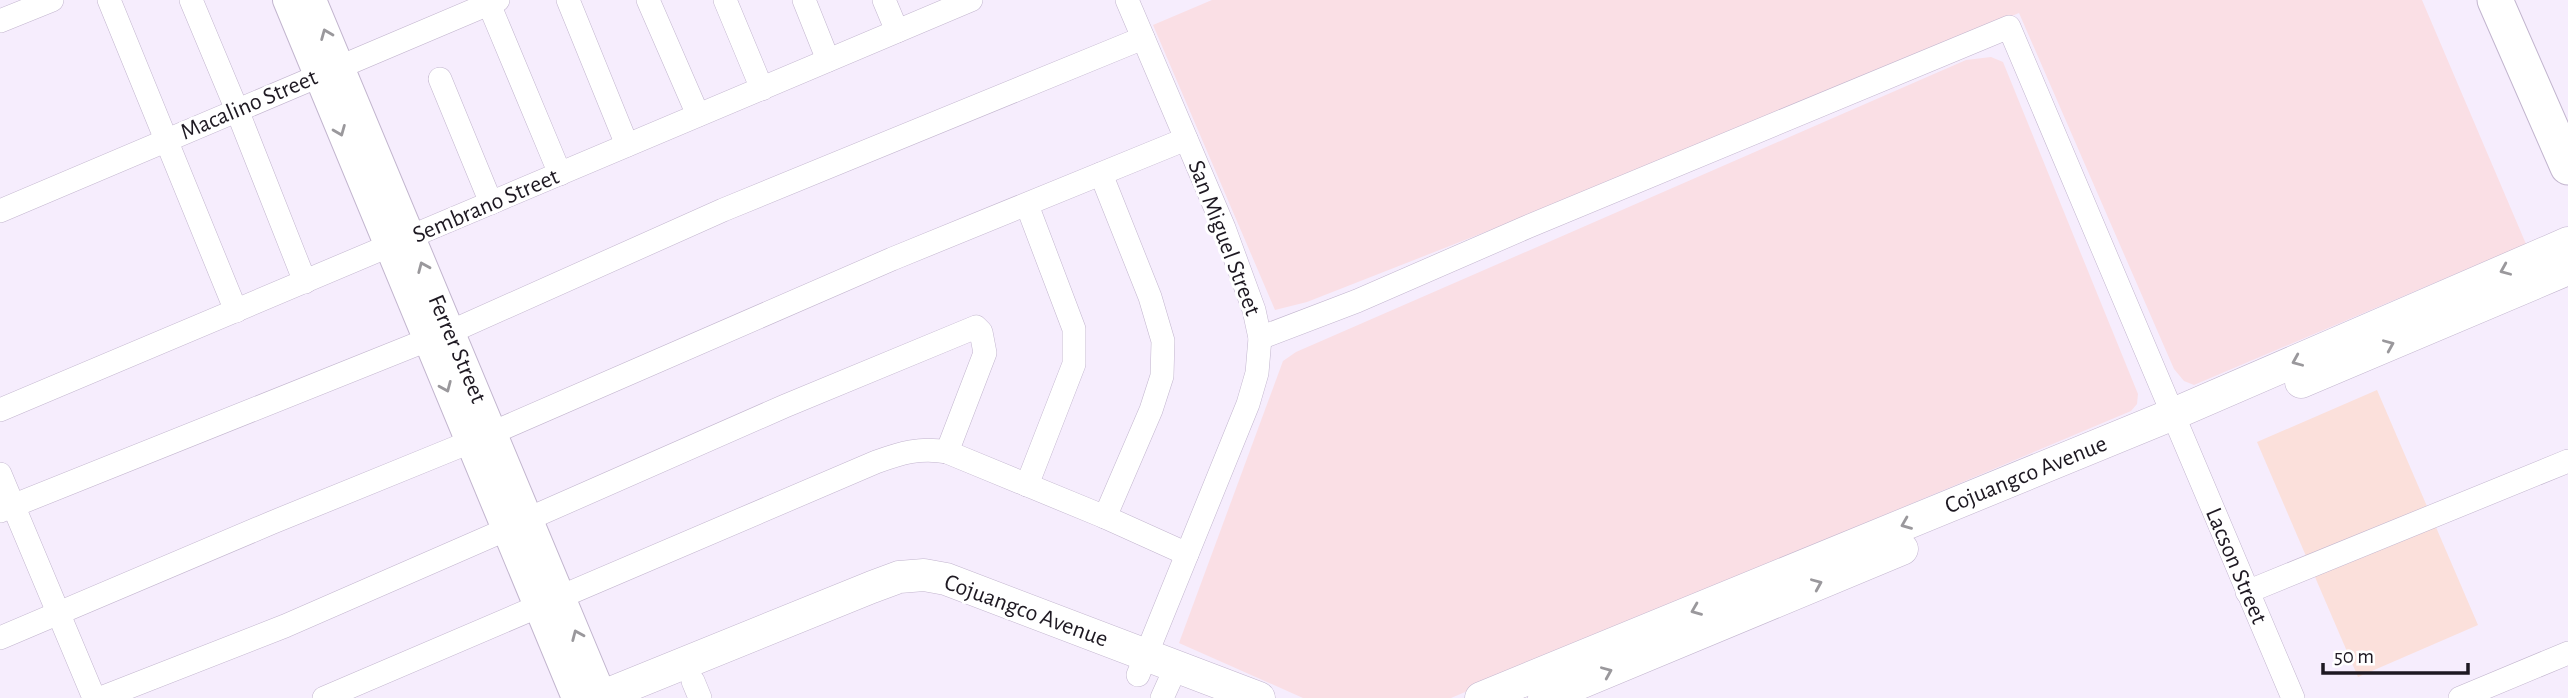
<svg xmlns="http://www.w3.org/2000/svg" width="2568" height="698" viewBox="0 0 2568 698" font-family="'Alegreya Sans',sans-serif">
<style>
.commercial{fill:#fbe0db}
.industrial{fill:#fadfe5}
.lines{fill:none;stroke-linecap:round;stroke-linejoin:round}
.minor-casing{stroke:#c2b5ce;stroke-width:24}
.tertiary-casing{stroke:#c2b5ce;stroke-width:30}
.secondary-casing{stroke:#c2b5ce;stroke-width:33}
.primary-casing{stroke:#c2b5ce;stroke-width:37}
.minor{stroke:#fff;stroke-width:23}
.tertiary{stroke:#fff;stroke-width:28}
.secondary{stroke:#fff;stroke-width:32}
.primary{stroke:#fff;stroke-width:35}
.oneway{stroke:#9a989c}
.labels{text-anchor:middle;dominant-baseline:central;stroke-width:6;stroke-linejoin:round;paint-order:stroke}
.street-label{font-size:24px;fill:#1e1922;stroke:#fff}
</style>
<rect width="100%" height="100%" fill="#f6edfd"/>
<polygon class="commercial" points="2377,390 2478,625 2358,677 2257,442"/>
<g class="industrial">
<polygon points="1212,0 2422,0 2526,244 2194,385 2184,381 2174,369 2019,13 1618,180 1307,302 1275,310 1153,25"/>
<polygon points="1991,57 2003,62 2138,394 2137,404 2131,411 1451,698 1303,698 1179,643 1283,361 1296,352 1966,60"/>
</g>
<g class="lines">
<g class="minor-casing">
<g id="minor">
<polyline points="109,0 236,311"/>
<polyline points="191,0 237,110 305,282"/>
<polyline points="568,0 627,145"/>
<polyline points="648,0 698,115"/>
<polyline points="725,0 762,89"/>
<polyline points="804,0 828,60"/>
<polyline points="884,0 897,31"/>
<polyline points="1127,0 1224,228 1254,310 1260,338 1257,373 1248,404 1138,675"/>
<polyline points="489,4 560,174"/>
<polyline points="0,21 52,0"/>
<polyline points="440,79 491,203"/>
<polyline points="1101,174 1150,297 1163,341 1162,376 1151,410 1105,517"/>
<polyline points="1027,205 1074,329 1074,364 1027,485"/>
<polyline points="0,211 498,0"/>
<polyline points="450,332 723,210 1143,38"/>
<polyline points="1260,338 1357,301 1527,227 2009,27 2293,698"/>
<polyline points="0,410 971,0"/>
<polyline points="0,474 94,698"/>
<polyline points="0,511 427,340"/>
<polyline points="528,519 785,406 976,327 981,332 985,353 947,452"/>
<polyline points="2247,592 2568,461"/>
<polyline points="0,638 271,523 492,433 892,259 1186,139"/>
<polyline points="693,681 700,698"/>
<polyline points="101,698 285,626 505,530"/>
<path d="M324 698 876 462C901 453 920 447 947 452L1105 517 1187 554"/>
<polyline points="1162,698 1176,667"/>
<polyline points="2460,698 2568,653"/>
</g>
</g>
<g class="tertiary-casing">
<g id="tertiary">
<polyline points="287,0 576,698"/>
<polyline points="312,0 603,698"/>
</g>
</g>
<g class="secondary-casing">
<g id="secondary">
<polyline points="2301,382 2568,269"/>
<polyline points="598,698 872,587 899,577 924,575 946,579 1259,698"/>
<polyline points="1481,698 2171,415 2568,243"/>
<polyline points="1544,698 1902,549"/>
</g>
</g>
<g class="primary-casing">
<polyline id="primary" points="2495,0 2568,167"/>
</g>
<use href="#minor" class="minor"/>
<use href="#tertiary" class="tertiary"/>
<use href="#secondary" class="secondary"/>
<use href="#primary" class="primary"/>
</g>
<defs><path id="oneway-chevron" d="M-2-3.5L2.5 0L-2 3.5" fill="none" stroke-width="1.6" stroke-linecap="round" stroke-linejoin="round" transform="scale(1.75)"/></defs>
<g class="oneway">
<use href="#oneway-chevron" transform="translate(326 34) rotate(-112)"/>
<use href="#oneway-chevron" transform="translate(340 131) rotate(68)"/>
<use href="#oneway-chevron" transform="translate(423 267) rotate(-113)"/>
<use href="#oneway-chevron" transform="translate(2505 270) rotate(157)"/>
<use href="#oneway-chevron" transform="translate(2389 345) rotate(-23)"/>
<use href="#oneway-chevron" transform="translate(2297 361) rotate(157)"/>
<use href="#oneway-chevron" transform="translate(446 387) rotate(67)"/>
<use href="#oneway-chevron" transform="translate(1906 524) rotate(158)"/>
<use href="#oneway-chevron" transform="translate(1817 584) rotate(-23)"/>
<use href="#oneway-chevron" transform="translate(1696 610) rotate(158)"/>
<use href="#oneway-chevron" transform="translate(577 635) rotate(-113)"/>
<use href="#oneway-chevron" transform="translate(1607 672) rotate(-23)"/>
</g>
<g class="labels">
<g class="street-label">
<text transform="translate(249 105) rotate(-23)">Macalino Street</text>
<text transform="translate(486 206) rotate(-23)">Sembrano Street</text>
<text transform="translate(1224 238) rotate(69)">San Miguel Street</text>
<text transform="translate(457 349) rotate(67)">Ferrer Street</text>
<text transform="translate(2026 475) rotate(-22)">Cojuangco Avenue</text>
<text transform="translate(2236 566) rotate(67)">Lacson Street</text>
<text transform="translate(1026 611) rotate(20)">Cojuangco Avenue</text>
</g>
</g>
<path d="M2323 663v10h145v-10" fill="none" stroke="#1e1922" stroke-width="3.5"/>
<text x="2334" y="663" font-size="21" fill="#1e1922" stroke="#ffffff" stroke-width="5" paint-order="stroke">50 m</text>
</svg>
